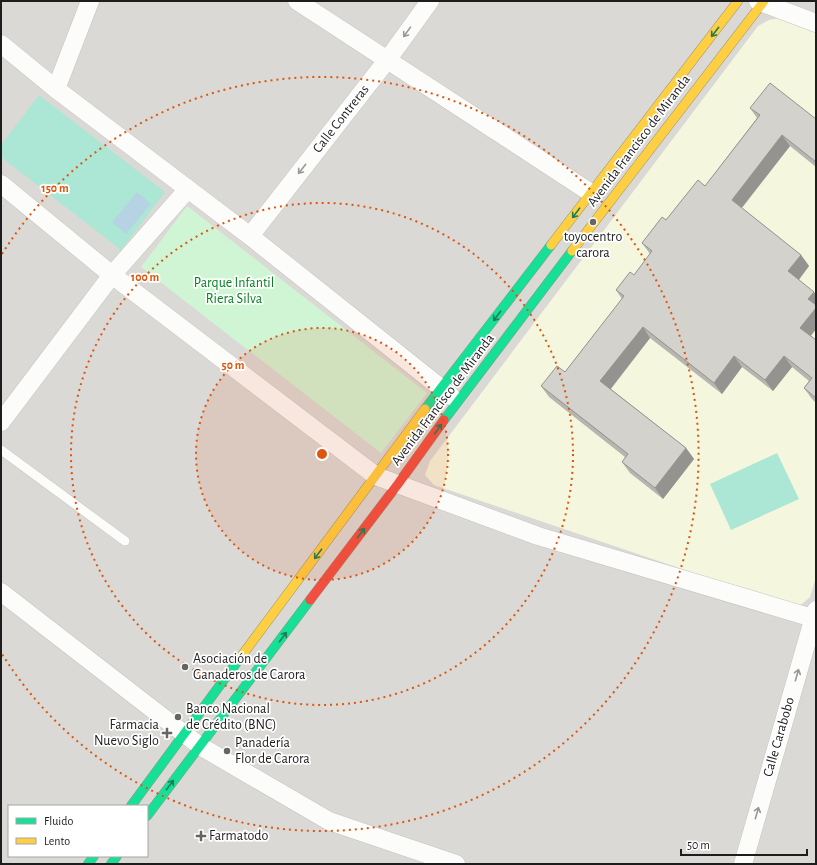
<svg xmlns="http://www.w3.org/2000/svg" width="817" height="865" viewBox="0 0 817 865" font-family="'Alegreya Sans',sans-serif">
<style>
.residential{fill:#dbd9d6;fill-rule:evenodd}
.education{fill:#f4f6de}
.park{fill:#d0f5d5}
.pitch{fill:#ace7d5}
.water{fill:#b5d3e2}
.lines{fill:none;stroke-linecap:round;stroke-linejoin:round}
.lane-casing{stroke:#c4c4c1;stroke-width:10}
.street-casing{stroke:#c4c4c1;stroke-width:19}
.fast-casing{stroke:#91957c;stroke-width:10}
.slow-casing{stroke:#91957c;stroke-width:10}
.jam-casing{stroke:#91957c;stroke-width:10}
.lane{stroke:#fcfcfb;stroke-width:9}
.street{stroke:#fcfcfb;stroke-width:18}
.fast{stroke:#16e098;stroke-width:9}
.slow{stroke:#ffcf43;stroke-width:9}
.jam{stroke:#f24e42;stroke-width:9}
.wall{fill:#b6b5b0}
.shaded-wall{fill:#949390}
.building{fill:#d4d2cd;stroke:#949390}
.oneway{stroke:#989897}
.oneway2{stroke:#1a7e5a}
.ring{fill:none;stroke:#de560d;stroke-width:2;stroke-dasharray:2 4}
.poi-dot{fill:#656563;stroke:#fff;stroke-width:1.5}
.labels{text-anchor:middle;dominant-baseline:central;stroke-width:3.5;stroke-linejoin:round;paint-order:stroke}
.street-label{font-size:14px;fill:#1d1d1d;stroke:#fff}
.poi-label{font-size:14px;fill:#1d1d1d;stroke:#fff;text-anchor:start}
.park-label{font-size:14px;fill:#02831e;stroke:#fff}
.centre{fill:#de560d;stroke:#fff;stroke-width:2}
.ring-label{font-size:12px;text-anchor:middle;font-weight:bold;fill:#de560d;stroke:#fff;stroke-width:3.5;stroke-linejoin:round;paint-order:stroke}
</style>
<rect width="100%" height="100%" fill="#eceae4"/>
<path class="residential" d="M1 1H816V864H1ZM9 806H147V856H9Z"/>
<polygon class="education" points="780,18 816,31 816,577 810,597 802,604 794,607 434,485 425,475 430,461 758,26 769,20"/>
<polygon class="park" points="187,206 427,393 381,453 141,267"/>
<g class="pitch">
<polygon points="39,95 165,192 121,250 1,157 1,145"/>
<polygon points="777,453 799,499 731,530 710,484"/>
</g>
<polygon class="water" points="137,192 151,204 126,234 112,222"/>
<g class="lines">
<g class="lane-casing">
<polyline id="lane" points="1,450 125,541"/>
</g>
<g class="street-casing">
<g id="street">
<polyline points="297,1 591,193"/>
<polyline points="758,1 816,23"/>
<polyline points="1,44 56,89 250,236 451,396"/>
<polyline points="56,89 90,1"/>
<polyline points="1,184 112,275 376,476 538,536 816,619"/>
<polyline points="250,236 388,59 430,1"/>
<polyline points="1,422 112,275 188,189"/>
<polyline points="1,592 200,746 329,821 456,864"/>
<polyline points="743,864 816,610"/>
</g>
</g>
<g class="fast-casing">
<g id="fast">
<polyline points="425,409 551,245"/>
<polyline points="444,420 572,251"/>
<polyline points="131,806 240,658"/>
<polyline points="147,816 310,600"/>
<polyline points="88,864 94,856"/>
<polyline points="111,864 117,856"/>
</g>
</g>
<g class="slow-casing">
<g id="slow">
<polyline points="551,245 738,1"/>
<polyline points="572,251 764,1"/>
<polyline points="240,658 425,409"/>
</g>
</g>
<g class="jam-casing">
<polyline id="jam" points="310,600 398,484 444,420"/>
</g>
<use href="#lane" class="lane"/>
<use href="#street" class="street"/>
<use href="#fast" class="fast"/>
<use href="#slow" class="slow"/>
<use href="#jam" class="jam"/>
</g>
<polygon class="wall" points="750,108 816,119 816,167 790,146 742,208 801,255 809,266 799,280 816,295 816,329 811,336 816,340 816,403 812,399 804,388 809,381 792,367 773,391 742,367 722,394 650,338 611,389 686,448 694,459 663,499 630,473 622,462 625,457 549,397 541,386 565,372 622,299 616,290 634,275 650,254 642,243 666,220 705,186 757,118"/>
<g class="shaded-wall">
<polygon points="782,135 790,146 739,211 732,200"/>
<polygon points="801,255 809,266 796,283 788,271"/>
<polygon points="814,292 816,295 816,329 808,339 800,328 808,299"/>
<polygon points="643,327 650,338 608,392 600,381"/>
<polygon points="734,356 742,367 722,394 714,383"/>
<polygon points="784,356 792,367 773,391 765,380"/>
<polygon points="686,448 694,459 663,499 655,488"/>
</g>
<polygon class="building" points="770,83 816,119 816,162 782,135 732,200 801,255 788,271 814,292 808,299 816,305 816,308 800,328 816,340 816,398 804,388 812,378 784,356 765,380 734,356 714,383 643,327 600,381 686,448 655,488 622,462 628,454 541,386 557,366 565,372 624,296 616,290 630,272 634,275 652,251 642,243 662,217 666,220 698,180 705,186 760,115 750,108"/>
<defs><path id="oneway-shaft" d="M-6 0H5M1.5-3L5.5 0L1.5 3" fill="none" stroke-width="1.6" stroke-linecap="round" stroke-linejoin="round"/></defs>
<g class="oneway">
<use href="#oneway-shaft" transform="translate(407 32) rotate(126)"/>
<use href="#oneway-shaft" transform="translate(302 169) rotate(128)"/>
<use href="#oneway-shaft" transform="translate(797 675) rotate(-74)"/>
<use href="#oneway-shaft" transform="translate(757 813) rotate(-74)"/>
</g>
<g class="oneway2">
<use href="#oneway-shaft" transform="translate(715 32) rotate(128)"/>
<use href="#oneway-shaft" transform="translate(576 213) rotate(127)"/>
<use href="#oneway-shaft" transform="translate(497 316) rotate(127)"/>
<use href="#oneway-shaft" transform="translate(438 429) rotate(-54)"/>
<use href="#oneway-shaft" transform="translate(361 533) rotate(-53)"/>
<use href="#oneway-shaft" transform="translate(318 554) rotate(127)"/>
<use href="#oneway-shaft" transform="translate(283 637) rotate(-53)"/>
<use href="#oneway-shaft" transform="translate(170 785) rotate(-53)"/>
</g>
<circle cx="322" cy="454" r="126" fill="#de560d" fill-opacity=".12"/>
<g class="ring">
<circle cx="322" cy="454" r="126"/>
<circle cx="322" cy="454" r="251"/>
<path d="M2 254A377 377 0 1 1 2 654"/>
</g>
<g class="poi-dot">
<circle cx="593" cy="222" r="4"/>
<circle cx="185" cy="667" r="4"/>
<circle cx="178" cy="717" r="4"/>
<path d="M165 727h4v4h4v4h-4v4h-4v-4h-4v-4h4z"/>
<circle cx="227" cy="751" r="4"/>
<path d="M199 830h4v4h4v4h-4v4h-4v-4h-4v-4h4z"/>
</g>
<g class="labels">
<g class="street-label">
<text transform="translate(341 119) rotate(-52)">Calle Contreras</text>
<text transform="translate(639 141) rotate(-53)">Avenida Francisco de Miranda</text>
<text transform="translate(443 400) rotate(-53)">Avenida Francisco de Miranda</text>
<text transform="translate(779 737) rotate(-74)">Calle Carabobo</text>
</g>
<g class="poi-label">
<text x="593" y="237" text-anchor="middle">toyocentro<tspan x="593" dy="16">carora</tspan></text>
<text x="193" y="659">Asociación de<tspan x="193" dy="16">Ganaderos de Carora</tspan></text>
<text x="186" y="709">Banco Nacional<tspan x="186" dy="16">de Crédito (BNC)</tspan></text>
<text x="159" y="725" text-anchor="end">Farmacia<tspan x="159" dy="16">Nuevo Siglo</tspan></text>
<text x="235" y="743">Panadería<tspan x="235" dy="16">Flor de Carora</tspan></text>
<text x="209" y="836">Farmatodo</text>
</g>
<g class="park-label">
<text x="234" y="283">Parque Infantil<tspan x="234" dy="16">Riera Silva</tspan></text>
</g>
</g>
<circle cx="322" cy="454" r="6" class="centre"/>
<g class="ring-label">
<text x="55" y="192">150 m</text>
<text x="145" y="281">100 m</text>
<text x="233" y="369">50 m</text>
</g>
<rect width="817" height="865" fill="none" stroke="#1d1d1d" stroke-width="4"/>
<rect x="8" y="805" width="140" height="52" fill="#ffffff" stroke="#a5a5a5"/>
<rect x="16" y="818" width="20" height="6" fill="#16e098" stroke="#a5a5a5"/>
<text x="44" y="825" font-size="12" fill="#1d1d1d">Fluido</text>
<rect x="16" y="838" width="20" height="6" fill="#ffcf43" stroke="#a5a5a5"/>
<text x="44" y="845" font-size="12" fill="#1d1d1d">Lento</text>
<path d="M681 849v6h126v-6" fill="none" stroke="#1d1d1d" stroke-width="2"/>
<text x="687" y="849" font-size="12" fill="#1d1d1d" stroke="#ffffff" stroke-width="3" paint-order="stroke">50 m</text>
</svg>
